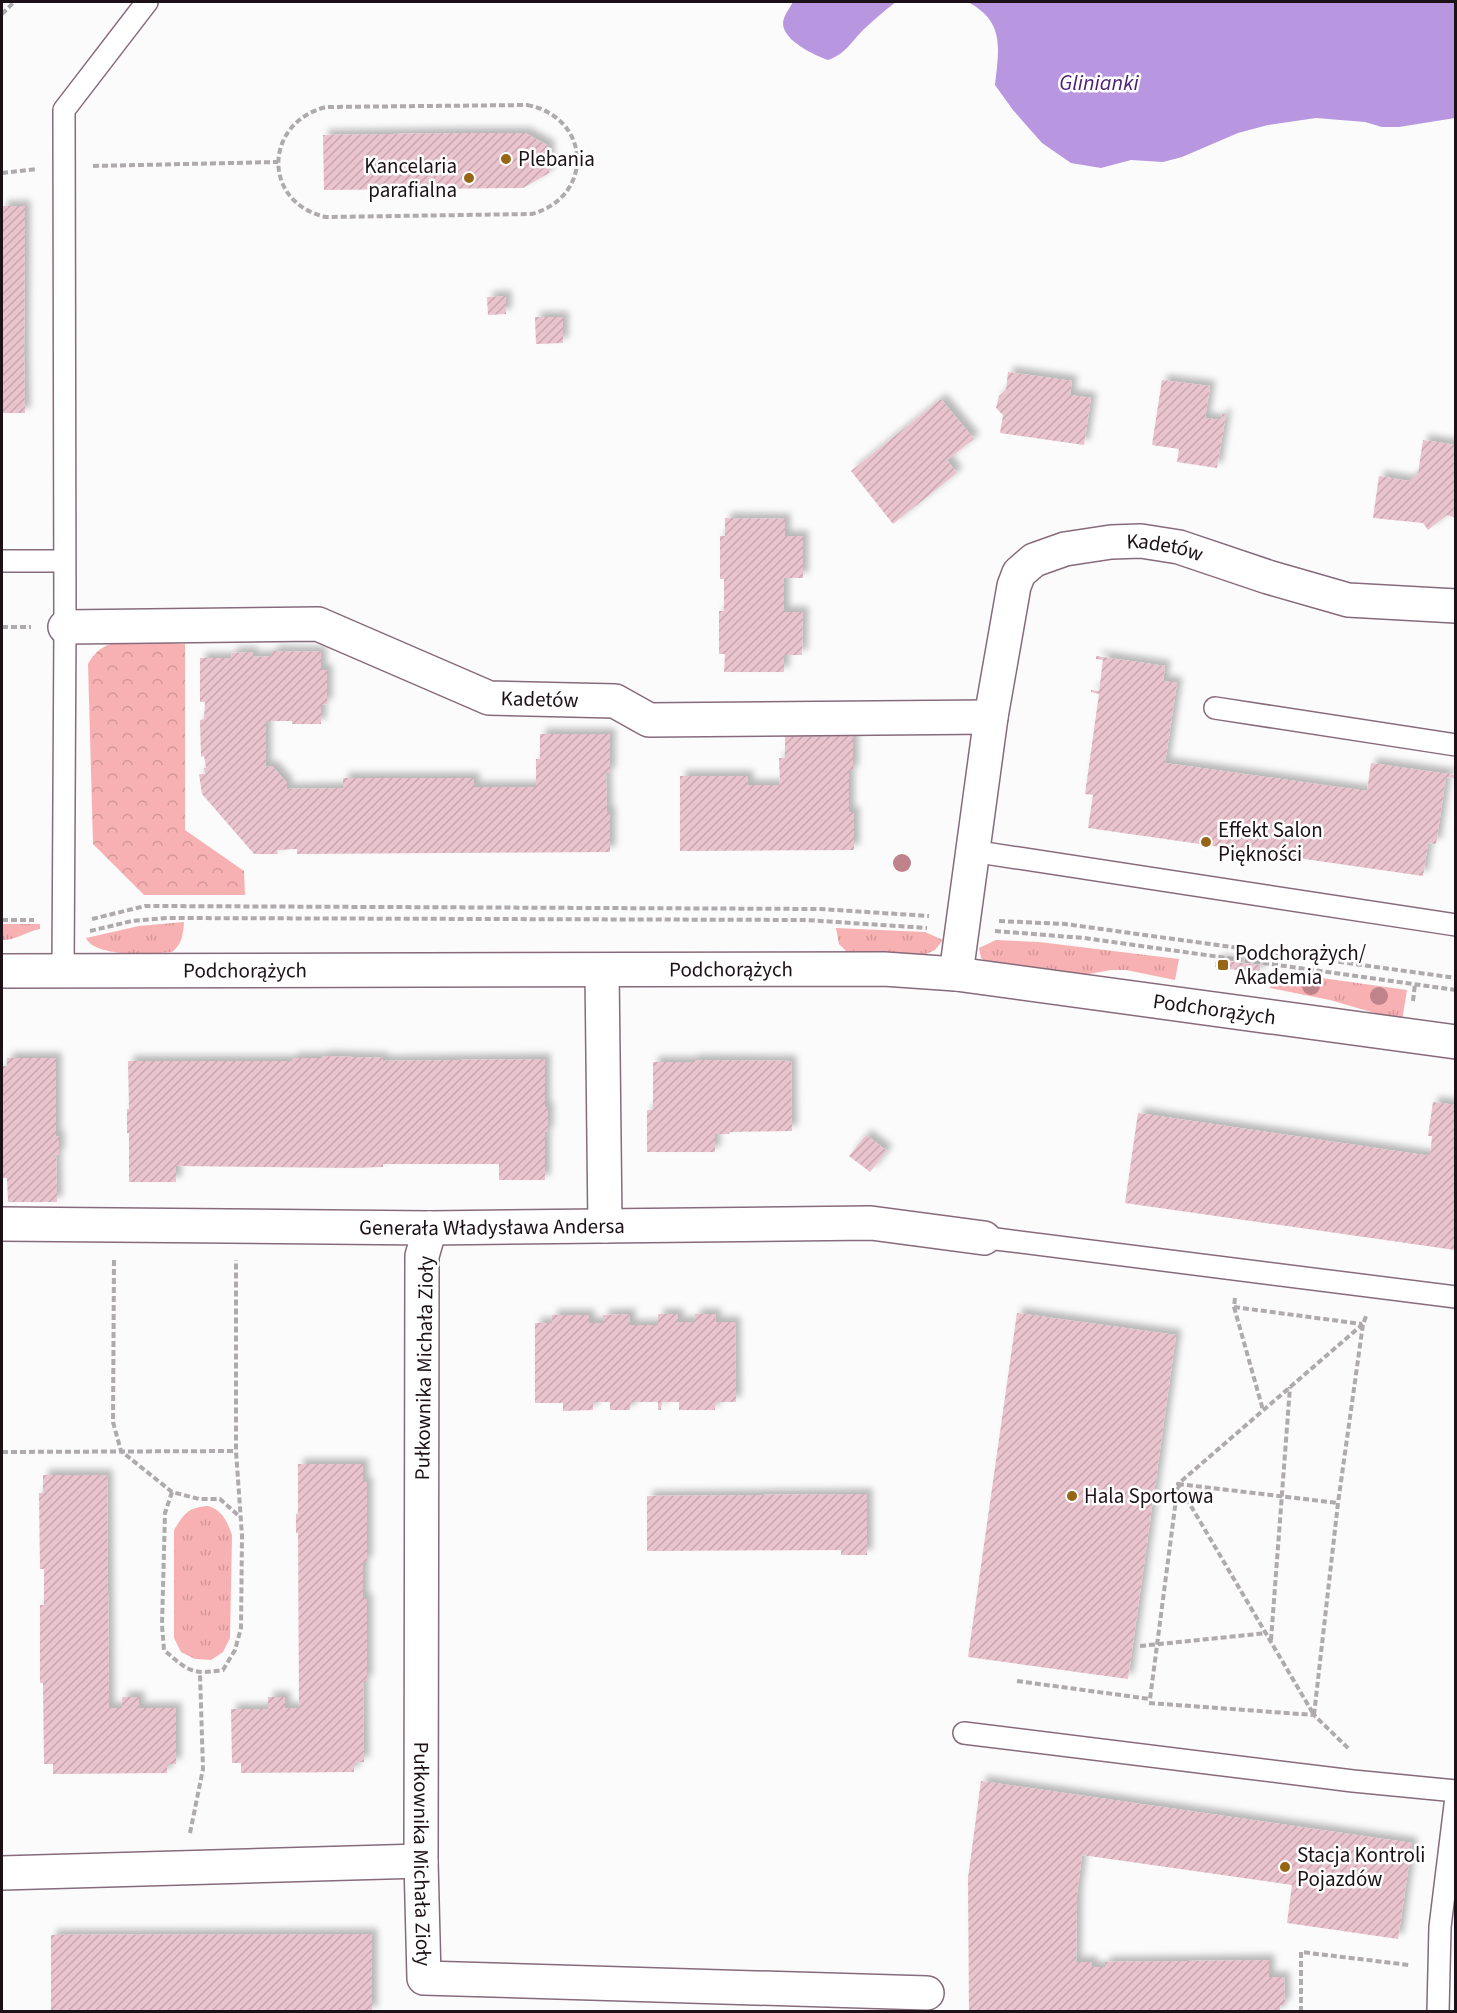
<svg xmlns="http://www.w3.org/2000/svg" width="1457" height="2013" viewBox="0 0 1457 2013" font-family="'Source Sans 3',sans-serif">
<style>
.grass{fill:url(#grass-tufts)}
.forest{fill:url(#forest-crowns)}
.water{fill:#b896e0}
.building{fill:url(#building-hatch);filter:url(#shadow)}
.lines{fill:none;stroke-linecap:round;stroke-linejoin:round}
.service-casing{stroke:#876a7b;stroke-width:24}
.minor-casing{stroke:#876a7b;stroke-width:36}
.tertiary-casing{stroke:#876a7b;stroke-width:36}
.path{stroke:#aeaaad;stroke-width:4;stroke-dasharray:6 3;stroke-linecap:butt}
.service{stroke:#fff;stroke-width:21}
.minor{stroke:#fff;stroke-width:33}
.tertiary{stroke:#fff;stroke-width:33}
.tree{fill:#be838b}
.poi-dot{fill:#966516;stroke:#fff;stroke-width:2}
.labels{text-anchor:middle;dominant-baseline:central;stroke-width:5;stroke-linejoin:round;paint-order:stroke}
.poi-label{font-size:21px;fill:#1d1118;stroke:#fff;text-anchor:start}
.street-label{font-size:21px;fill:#1d1118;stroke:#fff}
.water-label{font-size:22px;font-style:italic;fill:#4f2077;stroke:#fff}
</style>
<defs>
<pattern id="grass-tufts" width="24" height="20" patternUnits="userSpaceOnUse" patternTransform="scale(1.5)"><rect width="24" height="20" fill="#f8b1b2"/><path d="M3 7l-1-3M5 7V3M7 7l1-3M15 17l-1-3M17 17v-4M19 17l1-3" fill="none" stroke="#d49798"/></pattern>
<pattern id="forest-crowns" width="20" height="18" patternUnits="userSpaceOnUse" patternTransform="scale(1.5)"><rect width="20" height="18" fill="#f8b1b2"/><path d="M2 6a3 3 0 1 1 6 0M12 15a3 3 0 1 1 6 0" fill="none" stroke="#d49798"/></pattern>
<pattern id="building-hatch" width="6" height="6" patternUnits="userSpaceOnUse" patternTransform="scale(1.5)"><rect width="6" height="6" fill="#e9c3ce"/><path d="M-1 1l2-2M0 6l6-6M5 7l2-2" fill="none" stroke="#c7a6b0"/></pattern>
<filter id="shadow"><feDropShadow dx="5.5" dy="-5.5" stdDeviation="3" flood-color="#0004"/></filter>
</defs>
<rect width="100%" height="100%" fill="#fbfbfb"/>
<g class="grass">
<path d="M184 922C183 935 182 944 172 952 153 954 95 958 86 938L139 926Z"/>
<path d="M2 924H40V929C25 932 17 940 2 940Z"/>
<polygon points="836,928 925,932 943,940 935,950 924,955 849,954 839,944"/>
<polygon points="996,940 1039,942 1179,959 1175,980 1126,970 1111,970 1083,975 985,961 981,958 979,948"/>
<polygon points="1272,971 1407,990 1402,1021 1330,1000 1270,988"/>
<path d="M208 1506C222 1510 227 1521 232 1535L230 1638 223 1652 211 1660 195 1659 181 1652 174 1638V1530C185 1513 187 1508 208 1506Z"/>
</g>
<path class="forest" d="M121 641 185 644V830L244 871 245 895H144L93 844 88 664C96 650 105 644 121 641Z"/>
<g class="water">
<path d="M793 2H896C885 10 874 20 863 30 850 43 847 53 828 60 814 55 784 41 783 24 783 16 790 8 793 2Z"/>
<path d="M968 2H1455V118L1399 127H1382L1365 122 1316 118 1268 125 1238 133 1182 157 1163 162 1131 160 1101 168 1071 163 1042 143 1013 110 995 85C999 48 1005 22 968 2Z"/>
</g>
<g class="building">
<polygon points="462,133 525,133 549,146 549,173 523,188 324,190 323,135"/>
<polygon points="2,206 25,206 24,352 25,413 2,413"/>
<polygon points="506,296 506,314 488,315 487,297"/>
<polygon points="535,317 563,317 563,343 536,344"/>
<polygon points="1008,372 1072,381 1070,395 1091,398 1084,445 1000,433 1003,415 996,408 999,396 1006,390"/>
<polygon points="1162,380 1210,386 1205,418 1221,420 1222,414 1226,414 1217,468 1177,462 1179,449 1152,445"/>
<polygon points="941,399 974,439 947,460 957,473 893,524 851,471"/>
<polygon points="1423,440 1456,445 1456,518 1447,515 1428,530 1423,523 1373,518 1379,476 1409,481 1418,474"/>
<polygon points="725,518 785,519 785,536 803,536 803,578 784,578 784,612 803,612 802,655 784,655 784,672 724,672 725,654 719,654 719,611 724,611 724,579 720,579 720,536 725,536"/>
<polygon points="272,651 321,652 321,670 327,670 327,704 321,705 321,724 292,724 292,721 266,721 266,767 272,766 287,783 287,789 343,788 343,778 474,778 474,787 536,787 536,759 540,759 540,734 610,734 610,773 606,773 607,812 610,812 610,852 297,854 297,849 277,850 278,854 254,854 202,794 199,774 205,774 204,768 206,768 204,756 201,757 200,720 204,719 205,702 200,702 200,658 232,658 231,653 252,652 253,657 272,656"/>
<polygon points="1096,656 1165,666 1163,681 1177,683 1165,763 1367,791 1371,763 1455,775 1454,778 1446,777 1436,844 1428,843 1423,876 1088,828 1093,795 1085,794 1099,694 1091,692 1091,690 1099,691 1103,660 1096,659"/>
<polygon points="853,732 853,771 849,771 849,812 854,812 854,850 680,851 680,776 748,776 748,785 780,785 779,758 785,758 785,733"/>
<polygon points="1216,960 1260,965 1260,973 1215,967"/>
<polygon points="322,1056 383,1058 383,1061 545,1059 545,1107 548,1107 548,1132 545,1132 545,1180 499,1180 499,1164 383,1164 383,1167 352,1168 176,1166 176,1182 129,1182 129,1133 127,1133 127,1109 129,1109 128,1061 292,1061 292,1058 323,1058"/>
<polygon points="7,1058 56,1058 56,1136 59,1137 59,1155 56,1154 57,1202 8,1202 7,1178 2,1178 2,1066 7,1066"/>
<polygon points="693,1060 791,1061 792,1131 730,1132 729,1134 715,1134 715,1152 647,1152 647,1110 653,1110 653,1062 693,1062"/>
<polygon points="1433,1102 1456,1105 1455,1250 1125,1203 1138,1113 1430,1156 1432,1136 1428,1136"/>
<polygon points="866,1135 887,1151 870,1172 849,1156"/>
<polygon points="1017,1313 1176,1335 1128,1679 968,1657"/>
<polygon points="630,1314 630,1325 658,1325 658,1314 678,1314 678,1322 695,1322 695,1314 716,1314 715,1322 735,1322 736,1402 715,1402 715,1410 679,1410 679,1402 662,1402 661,1410 658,1410 658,1402 631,1402 630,1410 610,1410 610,1402 593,1402 593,1410 563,1411 563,1403 535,1403 535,1323 552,1323 552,1315 589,1315 589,1323 603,1323 603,1315"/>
<polygon points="298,1464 363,1464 363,1482 367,1483 367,1562 363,1562 363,1599 367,1599 367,1681 363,1681 364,1762 354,1763 354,1772 241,1773 241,1763 232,1763 231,1709 268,1709 268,1697 285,1697 285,1708 299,1708 298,1533 296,1533 296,1514 298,1514"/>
<polygon points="43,1475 107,1475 109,1708 122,1708 122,1697 139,1697 139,1708 176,1708 176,1764 167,1764 167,1773 53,1774 53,1764 44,1764 43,1683 40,1683 40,1605 44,1605 44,1569 40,1569 39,1493 43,1493"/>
<polygon points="867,1494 867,1555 841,1555 841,1550 647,1551 647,1496"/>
<polygon points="981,1781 1412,1843 1398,1939 1287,1923 1292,1885 1082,1855 1077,1894 1076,1962 1092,1962 1092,1967 1105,1967 1105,1962 1269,1960 1269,1977 1284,1977 1285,2005 1280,2005 1280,2012 969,2012 968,1878"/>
<polygon points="372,1934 372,2012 51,2012 51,1935"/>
</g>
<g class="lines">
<g class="service-casing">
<g id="service">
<polyline points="2,561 64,561"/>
<polyline points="1215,708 1456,745"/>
<polyline points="972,851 1456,925"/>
<polyline points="63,971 65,627 64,110 147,2"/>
<polyline points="996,1239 1456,1297"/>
<polyline points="964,1733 1353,1781 1456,1791"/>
<polyline points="1438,2012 1440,1927 1456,1797"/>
</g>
</g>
<g class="minor-casing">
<g id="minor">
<path id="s1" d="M65 627 318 624 489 698 615 701 649 720 991 717"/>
<polyline points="602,970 605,1226"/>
<path id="s2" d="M956 974 991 717 1014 586 1019 573 1034 560 1065 549 1111 542 1141 541 1179 547 1268 577 1348 600 1456 606"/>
<path id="s3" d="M2 1224 430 1228 871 1223 984 1238"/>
<path id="s4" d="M430 1228 422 1256 421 1861 424 1978 927 1993"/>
<polyline points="2,1873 421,1861"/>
</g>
</g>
<g class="tertiary-casing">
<g id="tertiary">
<path id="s5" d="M2 971 884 969 956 974 1456 1042"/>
</g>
</g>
<g class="path">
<polyline points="2,14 14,2"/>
<path d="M527 105C591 117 595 196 532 214L326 217C262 203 263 123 326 107Z"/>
<polyline points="93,166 278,162"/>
<polyline points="2,173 37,169"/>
<polyline points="2,627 31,627"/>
<polyline points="92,919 145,906 158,906 820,909 929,916"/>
<polyline points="2,920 34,920"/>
<polyline points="999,921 1065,924 1456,978"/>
<polyline points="90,931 132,921 167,918 806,920 927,928"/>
<polyline points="995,931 1084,938 1456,990"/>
<polyline points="1413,1001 1415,984"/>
<polyline points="114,1260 113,1422 121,1451 172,1492 199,1499 220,1499 239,1516"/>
<polyline points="1235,1298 1234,1307 1263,1410"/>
<polyline points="1234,1307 1362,1324"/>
<polyline points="1363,1324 1178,1484 1314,1715 1338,1503 1363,1324 1367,1314"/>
<polyline points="2,1452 236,1451"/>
<path d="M172 1492 165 1513 162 1625 164 1650C188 1671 192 1675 223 1670L235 1650 241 1628 242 1536 236 1451V1260"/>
<polyline points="1271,1640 1290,1387"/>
<polyline points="1140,1646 1267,1633"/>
<polyline points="1017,1681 1150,1699 1178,1484 1338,1503"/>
<polyline points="1149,1703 1314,1715 1350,1750"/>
<polyline points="190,1833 203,1769 200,1674"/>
<polyline points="1301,2012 1301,1952 1409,1965 1409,1963"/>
</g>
<use href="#service" class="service"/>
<use href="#minor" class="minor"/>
<use href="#tertiary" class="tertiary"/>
</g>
<g class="tree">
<circle cx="902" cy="863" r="9"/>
<circle cx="1311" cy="986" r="9"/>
<circle cx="1379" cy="996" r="9"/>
</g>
<g class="poi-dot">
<circle cx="506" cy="159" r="6"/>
<circle cx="469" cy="178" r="6"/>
<circle cx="1206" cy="842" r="6"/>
<rect x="1217" y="959" width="12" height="12" rx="3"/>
<circle cx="1072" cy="1496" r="6"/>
<circle cx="1285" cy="1867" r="6"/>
</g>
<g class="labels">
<g class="poi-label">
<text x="518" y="159">Plebania</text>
<text x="457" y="166" text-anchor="end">Kancelaria<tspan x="457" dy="24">parafialna</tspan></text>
<text x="1218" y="830">Effekt Salon<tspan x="1218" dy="24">Piękności</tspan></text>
<text x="1235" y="953">Podchorążych/<tspan x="1235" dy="24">Akademia</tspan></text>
<text x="1084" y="1496">Hala Sportowa</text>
<text x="1297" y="1855">Stacja Kontroli<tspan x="1297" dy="24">Pojazdów</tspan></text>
</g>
<g class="street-label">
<text stroke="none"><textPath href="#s2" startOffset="560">Kadetów</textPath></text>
<text stroke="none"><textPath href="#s1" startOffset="490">Kadetów</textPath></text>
<text stroke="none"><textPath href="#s5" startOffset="729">Podchorążych</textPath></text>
<text stroke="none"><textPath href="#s5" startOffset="243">Podchorążych</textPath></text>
<text stroke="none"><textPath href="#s5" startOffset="1215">Podchorążych</textPath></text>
<text stroke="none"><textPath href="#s3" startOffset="490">Generała Władysława Andersa</textPath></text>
<text transform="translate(424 1368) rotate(-89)">Pułkownika Michała Zioły</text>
<text stroke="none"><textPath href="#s4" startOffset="627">Pułkownika Michała Zioły</textPath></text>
</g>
<g class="water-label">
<text x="1099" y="83">Glinianki</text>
</g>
</g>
<rect width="1457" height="2013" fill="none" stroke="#1d1118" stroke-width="6"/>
</svg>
